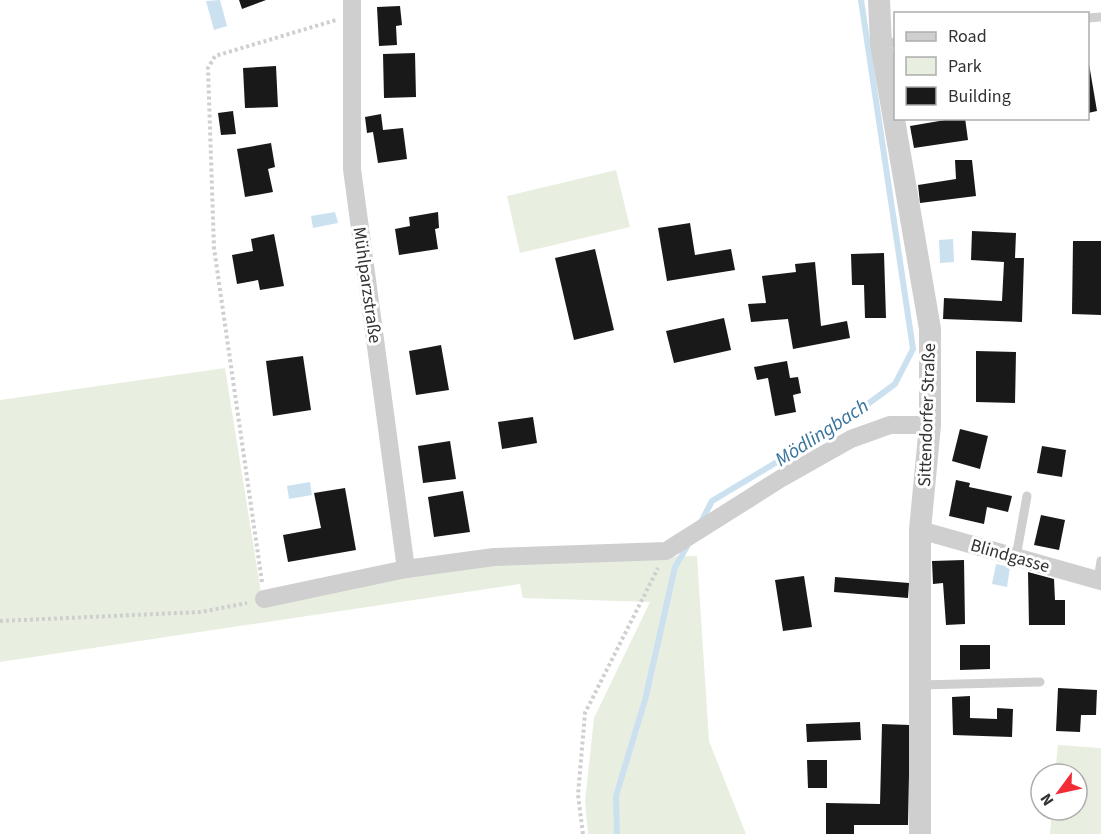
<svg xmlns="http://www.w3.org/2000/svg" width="1101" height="834" viewBox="0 0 1101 834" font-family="'Source Sans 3',sans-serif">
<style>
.green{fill:#e8efe0}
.water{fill:#cbe1f0}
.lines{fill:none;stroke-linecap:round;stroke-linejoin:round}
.stream{stroke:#cbe1f0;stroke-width:6}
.building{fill:#191919}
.path{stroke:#cfcfcf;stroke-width:4;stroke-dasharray:3 3;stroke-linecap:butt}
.service{stroke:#cfcfcf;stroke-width:9}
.minor{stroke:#cfcfcf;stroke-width:18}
.tertiary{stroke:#cfcfcf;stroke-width:22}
.labels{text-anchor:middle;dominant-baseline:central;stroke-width:6;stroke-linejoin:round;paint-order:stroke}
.street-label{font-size:18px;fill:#323232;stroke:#fff}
.water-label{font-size:20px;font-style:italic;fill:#38739c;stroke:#fff}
</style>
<rect width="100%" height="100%" fill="#fff"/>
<g class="green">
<polygon points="616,170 630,227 520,253 507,196"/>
<polygon points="225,368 263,605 414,574 519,560 697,556 709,741 746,834 588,834 585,802 594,718 650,602 523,598 520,584 0,662 0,400"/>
<polygon points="1058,745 1101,748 1101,834 1050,834 1052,810 1077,810 1077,774 1055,774"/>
</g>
<g class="water">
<polygon points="220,0 227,26 214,30 206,1"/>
<polygon points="335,212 338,223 313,228 311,216"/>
<polygon points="953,239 954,262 940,263 939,240"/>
<polygon points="310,482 312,495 289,499 287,486"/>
<polygon points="996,564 1010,567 1007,587 992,584"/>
</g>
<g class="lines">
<g class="stream">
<polyline points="700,524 712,501 842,423 895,384 913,349 861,0"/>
<polyline points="617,834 616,796 645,700 675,567 689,543"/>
</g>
</g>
<g class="building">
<polygon points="239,0 266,0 242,9"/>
<polygon points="400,6 402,25 396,26 397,45 379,46 377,7"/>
<polygon points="415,53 416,97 384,98 383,54"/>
<polygon points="1088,58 1097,111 1088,113"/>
<polygon points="276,66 278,107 245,108 243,68"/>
<polygon points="233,111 236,134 221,135 218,113"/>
<polygon points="381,114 383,130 403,128 407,159 378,163 373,132 367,133 365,117"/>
<polygon points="957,118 965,118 968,140 914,148 910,126"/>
<polygon points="271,143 275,167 268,169 273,192 245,197 237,149"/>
<polygon points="955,160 972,160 976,196 920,203 918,185 956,179"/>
<polygon points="438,212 439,228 435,229 438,249 399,255 395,229 410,226 409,217"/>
<polygon points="690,223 695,255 731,249 735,270 667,281 658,228"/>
<polygon points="972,231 1016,233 1015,258 1024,258 1022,322 943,319 944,298 1002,301 1004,262 971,260"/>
<polygon points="274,234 284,286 260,290 258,280 237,284 232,255 253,251 251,239"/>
<polygon points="1073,241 1101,241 1101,315 1072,314"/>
<polygon points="595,249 614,330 574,340 555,258"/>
<polygon points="884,253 886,318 865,318 864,285 852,285 851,254"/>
<polygon points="815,262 821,326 847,321 850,338 793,349 788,319 751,322 748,304 766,303 762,276 796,272 795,264"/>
<polygon points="724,318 731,350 674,363 666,331"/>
<polygon points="441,345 449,390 416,395 409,351"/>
<polygon points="976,351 1016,352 1015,403 976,402"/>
<polygon points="303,356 311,410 273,416 266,361"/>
<polygon points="787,361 790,378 798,377 801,393 793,395 796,412 775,416 768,378 757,380 754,367"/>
<polygon points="533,417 537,443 502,449 498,422"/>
<polygon points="960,429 988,436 980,469 952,461"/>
<polygon points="450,441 456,479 423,483 418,446"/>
<polygon points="1042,446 1066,450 1062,477 1037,473"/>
<polygon points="956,480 970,483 969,487 1012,496 1008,512 987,507 984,524 949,516"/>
<polygon points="345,488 356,550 288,562 283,535 321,528 314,493"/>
<polygon points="463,491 470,532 434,537 428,497"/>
<polygon points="1041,515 1065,520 1059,550 1034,545"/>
<polygon points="964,560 965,624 946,625 943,583 933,584 932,561"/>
<polygon points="1028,572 1054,579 1055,600 1065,600 1065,625 1029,625"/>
<polygon points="804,576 812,627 783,631 775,580"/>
<polygon points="835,577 909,583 908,598 834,592"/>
<polygon points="960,645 990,645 990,669 960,670"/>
<polygon points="1058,688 1097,690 1096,715 1081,715 1080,732 1056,731"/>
<polygon points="970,696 970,718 997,719 997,708 1013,709 1012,737 953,735 952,697"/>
<polygon points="860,722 861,740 807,742 806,724"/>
<polygon points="882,724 910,725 908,825 854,825 854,834 826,834 826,803 880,804"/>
<polygon points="807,760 827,760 827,788 808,788"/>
</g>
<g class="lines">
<g class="path">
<polyline points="262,582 214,248 208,68 215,56 336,20"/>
<polyline points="0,621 201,612 247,603"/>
<polyline points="583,834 578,795 585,713 658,568"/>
</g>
<g class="service">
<polyline points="1088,18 1101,17"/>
<polyline points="881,44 896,42"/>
<polyline points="1016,557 1027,496"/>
<polyline points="1098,580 1101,561"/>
<polyline points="920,685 1040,682"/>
</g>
<g class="minor">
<polyline points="352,0 352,169 406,569"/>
<polyline points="920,530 1101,581"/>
<polyline points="264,599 406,569 494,557 666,551 780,479 851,439 890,425 930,425"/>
</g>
<polyline class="tertiary" points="879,0 881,44 930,329 930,425 920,530 920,834"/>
</g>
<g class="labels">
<g class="street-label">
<text transform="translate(367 285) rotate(82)">Mühlparzstraße</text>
<text transform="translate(927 415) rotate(-88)">Sittendorfer Straße</text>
<text transform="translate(1010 556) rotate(16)">Blindgasse</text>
</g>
<g class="water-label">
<text transform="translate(822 433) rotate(-33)">Mödlingbach</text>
</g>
</g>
<rect x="894" y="12" width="195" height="108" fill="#ffffff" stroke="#adadad" stroke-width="1.5"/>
<rect x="906" y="32" width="30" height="9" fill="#cfcfcf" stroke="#adadad" stroke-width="1.5"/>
<text x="948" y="42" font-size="18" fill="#323232">Road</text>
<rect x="906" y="57" width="30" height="18" fill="#e8efe0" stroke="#adadad" stroke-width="1.5"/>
<text x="948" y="72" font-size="18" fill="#323232">Park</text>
<rect x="906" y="87" width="30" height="18" fill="#191919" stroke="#adadad" stroke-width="1.5"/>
<text x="948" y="102" font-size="18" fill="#323232">Building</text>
<g transform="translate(1059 792) rotate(237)"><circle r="28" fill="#ffffff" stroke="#adadad" stroke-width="1.5"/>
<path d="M0-4.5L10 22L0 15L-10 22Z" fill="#f22b36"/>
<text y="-9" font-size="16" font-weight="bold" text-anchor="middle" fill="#323232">N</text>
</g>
</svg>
